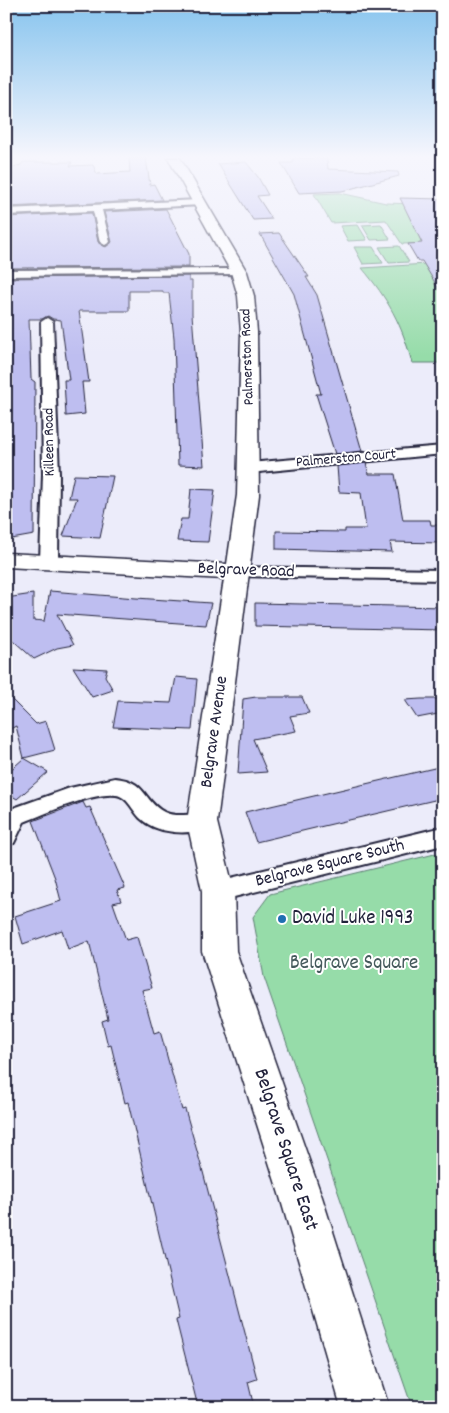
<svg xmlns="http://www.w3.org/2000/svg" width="449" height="1413" viewBox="0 0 449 1413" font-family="Dekko,sans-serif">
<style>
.green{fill:#96dca9;stroke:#5c7f72}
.building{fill:#bebef0;stroke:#22223b}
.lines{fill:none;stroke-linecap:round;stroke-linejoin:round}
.street-casing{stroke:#22223b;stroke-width:4}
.secondary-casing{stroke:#22223b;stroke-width:3}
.street{fill:#fff;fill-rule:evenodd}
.secondary{fill:#fff;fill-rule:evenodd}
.poi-dot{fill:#1f6fb2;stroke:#fff;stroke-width:2}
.labels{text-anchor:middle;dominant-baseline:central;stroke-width:4;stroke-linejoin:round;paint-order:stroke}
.far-street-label{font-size:15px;fill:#22223b;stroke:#fff}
.street-label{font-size:18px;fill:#22223b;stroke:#fff}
.near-poi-label{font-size:21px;fill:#22223b;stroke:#fff;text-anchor:start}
.near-park-label{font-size:21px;fill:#455a5c;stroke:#fff}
.near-street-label{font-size:21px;fill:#22223b;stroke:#fff}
</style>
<rect width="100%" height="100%" fill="#ececfa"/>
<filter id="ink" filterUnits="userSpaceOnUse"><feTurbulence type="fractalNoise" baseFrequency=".02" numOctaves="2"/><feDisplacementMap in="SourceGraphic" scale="10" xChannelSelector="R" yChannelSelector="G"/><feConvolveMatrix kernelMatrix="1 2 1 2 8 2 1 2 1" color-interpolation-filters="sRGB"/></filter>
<g filter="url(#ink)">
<g class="green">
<polygon points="340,193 386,203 443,205 413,225 417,234 426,237 431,243 402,244 386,220 331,223 314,194"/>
<polygon points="381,224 390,239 371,240 362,225"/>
<polygon points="358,225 367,240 348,241 340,226"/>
<polygon points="399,246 409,262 389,263 379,247"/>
<polygon points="354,247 373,247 383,263 363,264"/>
<path d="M443 263 434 283 439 291H443V363H412C402 324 388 299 362 268Z"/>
<polygon points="443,852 443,1407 412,1407 264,977 253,917 270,894"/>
</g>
<g class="building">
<polygon points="129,158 146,158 150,185 154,184 162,200 6,207 6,169 21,165 23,162 72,162 70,166 93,165 97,174 130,172"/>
<polygon points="293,158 327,159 328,169 398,172 399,176 342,191 299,193 281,163 293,163"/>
<polygon points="246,162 258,177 268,195 257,196 272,219 253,220 218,164"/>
<polygon points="400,198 443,199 443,296 422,261 418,261 408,244 422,243"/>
<polygon points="166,209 189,254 189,267 6,268 6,217 92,213 98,242 106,247 112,242 104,212"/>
<polygon points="279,233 309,277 306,277 317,295 362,451 335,454 316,394 321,394 294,294 260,234"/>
<polygon points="189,276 189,281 192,281 192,314 204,466 178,465 174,338 169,293 163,293 163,291 129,291 129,311 79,311 89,382 82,382 85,414 66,416 64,380 69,380 61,320 53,319 48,316 42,319 29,319 31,379 35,382 34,535 6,540 6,278"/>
<polygon points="366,463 369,474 395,474 403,520 430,520 431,525 443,525 443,543 390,542 392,552 276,549 276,531 345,532 345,529 366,529 361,493 339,492 337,466"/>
<polygon points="74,475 113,476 100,538 63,536 77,498 69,498"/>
<polygon points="191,489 215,490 208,542 177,541 181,519 188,519"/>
<polygon points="50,591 136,598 211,603 206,625 57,614 73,645 57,648 34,659 6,634 6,598 33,594 33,620 44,621"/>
<polygon points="255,603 443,607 443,630 255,626"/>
<polygon points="73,667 107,669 105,676 113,690 92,697"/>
<polygon points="176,677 197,679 192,730 113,727 118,701 171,703"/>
<polygon points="6,694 36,724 46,721 55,750 24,758 16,726 6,731"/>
<polygon points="256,697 302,697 309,713 290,716 296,731 253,739 267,772 238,774 243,699"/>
<polygon points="421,699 443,699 443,713 417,718 405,700"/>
<polygon points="24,758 48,772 17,799 6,792 6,774"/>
<polygon points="443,766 443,798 315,828 256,842 245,812"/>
<polygon points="83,802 86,808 90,807 125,888 117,890 121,901 113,903 126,940 137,937 152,988 142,990 154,1033 160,1031 182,1110 185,1109 203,1172 257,1379 248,1382 254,1407 198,1407 176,1320 179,1319 128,1102 125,1103 111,1045 108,1046 102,1021 108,1019 89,941 68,949 62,930 23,944 15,916 61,901 55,878 33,821"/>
</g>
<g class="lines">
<g class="street-casing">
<g id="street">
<polygon points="199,200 204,203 202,205 102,210 110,242 105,245 100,242 93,211 6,215 6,209"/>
<polygon points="239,269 243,270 243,274 6,276 6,270"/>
<polygon points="47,318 53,322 59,474 58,561 55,565 43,565 40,561 43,474 41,322"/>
<polygon points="443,446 443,454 249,473 241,468 249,463"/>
<polygon points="237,567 443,570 443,580 231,576 228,572 231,568"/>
<path d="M115 778C147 781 142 800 164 812 178 819 195 811 210 816L213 822 210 828C189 835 157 835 140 818 133 811 127 796 116 795 93 792 47 813 24 822L14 843 6 845 8 810 70 788Z"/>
<polygon points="443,827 443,845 218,901 210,898 206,891 210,884 218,881"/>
</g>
</g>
<g class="secondary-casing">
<polygon id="secondary" points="168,158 180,158 247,272 254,296 257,332 259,495 217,822 234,891 236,951 322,1197 389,1407 341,1407 280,1197 202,951 202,891 187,822 224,579 6,567 6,553 227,564 237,495 241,332 238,296 231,272"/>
</g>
<use href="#street" class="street"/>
<use href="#secondary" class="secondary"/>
</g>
</g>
<linearGradient id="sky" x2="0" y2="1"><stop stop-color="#87c4ee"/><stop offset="0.44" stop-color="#f6f6fd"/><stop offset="1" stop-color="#f6f6fd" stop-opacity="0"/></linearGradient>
<rect width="449" height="356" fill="url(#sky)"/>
<circle class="poi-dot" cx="282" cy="919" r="5"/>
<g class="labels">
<g class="far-street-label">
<text transform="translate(248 357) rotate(-92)">Palmerston Road</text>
<text transform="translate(50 442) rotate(-91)">Killeen Road</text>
<text transform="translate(346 459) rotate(-5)">Palmerston Court</text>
</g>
<g class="street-label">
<text transform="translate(246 571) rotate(2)">Belgrave Road</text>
<text transform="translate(215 732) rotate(-82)">Belgrave Avenue</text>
<text transform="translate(330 864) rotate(-14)">Belgrave Square South</text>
</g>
<g class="near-poi-label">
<text x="292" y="919">David Luke 1993</text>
</g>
<g class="near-park-label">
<text x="354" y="964">Belgrave Square</text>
</g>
<g class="near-street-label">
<text transform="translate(285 1150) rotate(72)">Belgrave Square East</text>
</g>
</g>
<rect width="449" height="1413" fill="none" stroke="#fff" stroke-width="25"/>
<rect x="12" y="12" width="424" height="1388" fill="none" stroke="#22223b" stroke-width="2" filter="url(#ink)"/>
</svg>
